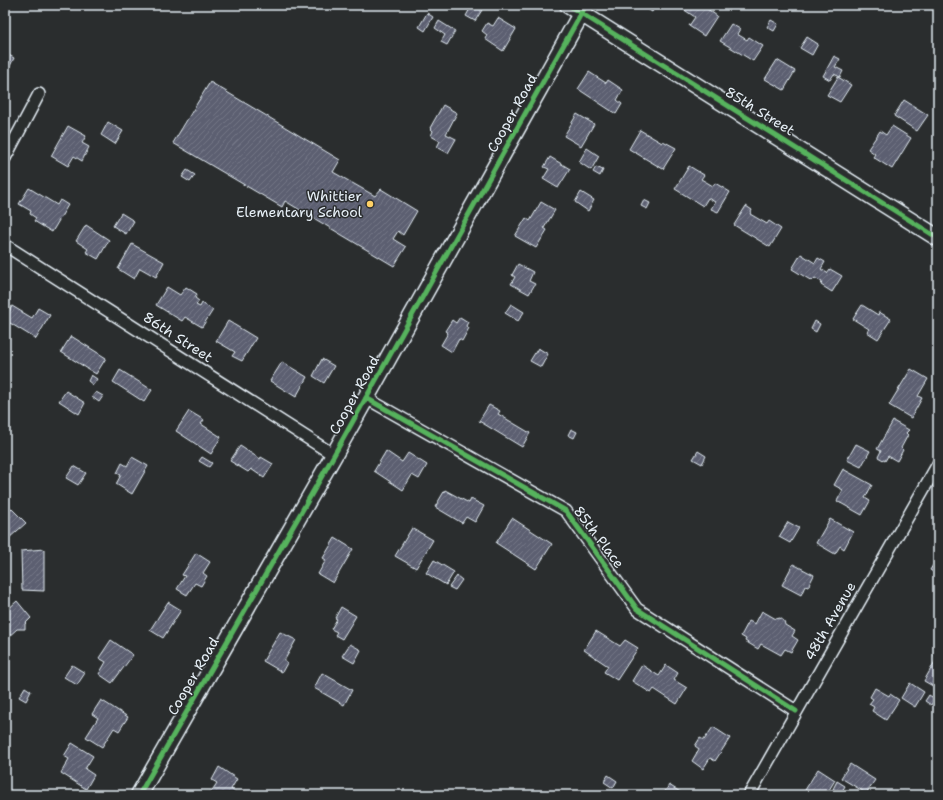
<svg xmlns="http://www.w3.org/2000/svg" width="943" height="800" viewBox="0 0 943 800" font-family="'Shantell Sans',sans-serif">
<style>
.building{fill:url(#building-hatch);stroke:#e8f1f8}
.lines{fill:none;stroke-linecap:round;stroke-linejoin:round}
.street-casing{stroke:#e8f1f8;stroke-width:14}
.secondary-casing{stroke:#e8f1f8;stroke-width:19}
.street{stroke:#2a2d2e;stroke-width:11}
.secondary{stroke:#2a2d2e;stroke-width:16}
.cycleway-casing{stroke:#2a2d2e;stroke-width:8}
.cycleway{stroke:#56b35d;stroke-width:5}
.poi-dot{fill:#ffd166;stroke:#2a2d2e;stroke-width:1.5}
.labels{text-anchor:middle;dominant-baseline:central;stroke-width:3;stroke-linejoin:round;paint-order:stroke}
.street-label{font-size:14px;fill:#e8f1f8;stroke:#2a2d2e}
.poi-label{font-size:14px;fill:#e8f1f8;stroke:#2a2d2e;text-anchor:end}
</style>
<defs>
<pattern id="building-hatch" width="6" height="6" patternUnits="userSpaceOnUse"><rect width="6" height="6" fill="#5b5f71"/><path d="M-1 1l2-2M0 6l6-6M5 7l2-2" fill="none" stroke="#737686"/></pattern>
</defs>
<rect width="100%" height="100%" fill="#2a2d2e"/>
<filter id="ink" filterUnits="userSpaceOnUse"><feTurbulence type="fractalNoise" baseFrequency=".025" numOctaves="2"/><feDisplacementMap in="SourceGraphic" scale="8" xChannelSelector="R" yChannelSelector="G"/><feConvolveMatrix kernelMatrix="1 2 1 2 8 2 1 2 1" color-interpolation-filters="sRGB"/></filter>
<g filter="url(#ink)">
<g class="building">
<polygon points="472,5 482,10 475,21 466,16"/>
<polygon points="641,5 656,5 652,12"/>
<polygon points="677,5 702,5 717,16 704,36 689,26 695,17"/>
<polygon points="427,13 433,17 425,31 419,27"/>
<polygon points="498,18 516,29 503,51 485,39 487,35 482,31 487,23 493,26"/>
<polygon points="771,20 778,24 774,31 767,27"/>
<polygon points="439,21 455,31 447,45 441,42 445,35 435,28"/>
<polygon points="731,24 740,29 737,34 747,40 749,37 763,46 753,61 720,41"/>
<polygon points="807,37 818,44 812,55 800,48"/>
<polygon points="5,53 14,58 5,76"/>
<polygon points="834,56 840,59 835,67 843,71 840,77 834,74 830,80 823,76"/>
<polygon points="777,60 795,71 784,90 765,79"/>
<polygon points="589,72 606,83 608,80 623,90 617,100 622,104 616,114 578,89"/>
<polygon points="838,77 851,85 840,102 827,95"/>
<polygon points="210,82 340,160 333,172 375,196 381,189 417,211 403,235 398,231 393,239 406,247 394,266 285,201 282,207 173,143"/>
<polygon points="904,100 928,115 917,131 894,116"/>
<polygon points="443,105 457,113 446,134 456,139 448,153 437,147 440,141 431,136 433,131 430,128"/>
<polygon points="577,114 594,124 581,146 564,136"/>
<polygon points="108,122 123,131 115,144 101,135"/>
<polygon points="68,126 86,136 82,143 89,147 82,161 74,156 68,166 51,156"/>
<polygon points="892,126 911,138 892,169 873,157 875,154 868,149 880,131 886,135"/>
<polygon points="640,130 662,143 663,141 676,148 663,169 629,149"/>
<polygon points="587,148 599,156 591,170 579,162"/>
<polygon points="550,157 570,169 558,188 543,179 549,169 544,167"/>
<polygon points="689,166 704,175 701,179 713,186 715,183 730,192 718,212 711,209 715,202 708,198 703,206 675,189"/>
<polygon points="596,167 603,170 600,176 593,172"/>
<polygon points="187,170 195,175 190,182 182,177"/>
<polygon points="29,188 57,205 60,200 68,205 52,232 34,221 36,218 30,214 31,211 19,204"/>
<polygon points="581,192 594,200 588,211 575,202"/>
<polygon points="644,200 650,203 647,209 641,206"/>
<polygon points="541,202 555,210 544,228 547,230 536,248 515,236 526,218 530,221"/>
<polygon points="746,206 752,210 750,214 767,224 769,221 781,229 770,247 734,225"/>
<polygon points="121,213 134,221 126,234 113,226"/>
<polygon points="86,225 109,240 98,259 86,252 88,249 76,241"/>
<polygon points="132,244 164,262 156,277 140,268 134,279 118,269"/>
<polygon points="801,254 815,263 818,258 825,262 821,269 827,273 830,269 842,276 832,292 821,285 822,282 815,278 812,281 792,269"/>
<polygon points="518,264 533,272 529,281 535,284 529,294 511,284 515,277 512,275"/>
<polygon points="167,287 180,295 186,287 197,294 195,298 199,301 196,305 200,307 202,303 213,310 202,327 185,317 182,321 156,305"/>
<polygon points="511,304 524,312 518,321 505,313"/>
<polygon points="862,305 878,315 879,312 891,319 878,339 867,332 869,329 853,319"/>
<polygon points="12,306 32,318 38,308 50,315 36,339 5,320"/>
<polygon points="460,317 468,322 466,326 469,328 462,341 459,339 452,352 441,345 448,333 445,331 452,320 456,323"/>
<polygon points="228,321 256,338 242,361 232,356 235,352 216,341"/>
<polygon points="815,321 820,324 816,332 811,329"/>
<polygon points="71,336 106,358 96,374 61,352"/>
<polygon points="538,348 548,354 541,367 530,361"/>
<polygon points="322,359 334,366 324,383 313,376"/>
<polygon points="282,362 307,377 296,397 270,381"/>
<polygon points="911,369 928,379 918,396 922,398 911,418 889,405"/>
<polygon points="120,370 152,390 144,402 113,382"/>
<polygon points="91,375 97,379 93,385 88,381"/>
<polygon points="66,391 85,403 79,414 59,401"/>
<polygon points="96,392 103,396 99,402 92,397"/>
<polygon points="489,405 500,411 498,414 530,433 522,447 479,421"/>
<polygon points="189,411 204,420 201,424 221,437 211,454 176,431"/>
<polygon points="893,421 909,430 906,433 908,435 901,448 903,450 897,461 888,456 885,461 878,457 881,451 877,449"/>
<polygon points="571,429 577,432 574,438 568,435"/>
<polygon points="856,444 870,451 861,467 847,460"/>
<polygon points="240,446 260,459 261,457 273,464 264,478 251,469 248,472 230,461"/>
<polygon points="386,451 402,462 408,453 427,465 419,479 412,475 403,490 374,471"/>
<polygon points="698,451 706,456 702,464 693,459"/>
<polygon points="132,457 148,466 132,494 116,484 121,475 117,473 122,463 127,466"/>
<polygon points="202,457 212,463 209,467 199,461"/>
<polygon points="74,466 86,473 78,485 66,478"/>
<polygon points="843,469 872,485 865,498 870,501 862,515 837,501 843,490 834,485"/>
<polygon points="445,490 469,503 471,499 484,506 475,522 466,517 462,523 435,507"/>
<polygon points="5,502 26,523 8,539 5,535"/>
<polygon points="512,518 552,544 536,569 496,543"/>
<polygon points="830,519 853,532 844,549 840,546 835,554 816,543"/>
<polygon points="788,522 799,528 790,543 779,537"/>
<polygon points="412,528 433,540 416,568 395,556"/>
<polygon points="335,538 353,549 333,583 318,574 326,560 323,558"/>
<polygon points="44,549 44,591 22,590 21,551"/>
<polygon points="196,553 210,562 203,573 207,576 201,586 195,583 187,595 177,589 185,576 182,575"/>
<polygon points="938,557 938,575 930,570"/>
<polygon points="434,560 454,572 446,585 426,573"/>
<polygon points="793,564 814,575 808,587 805,586 801,595 782,585"/>
<polygon points="457,576 462,580 455,590 449,587"/>
<polygon points="17,601 31,618 25,624 25,629 17,629 7,638 5,636 5,612"/>
<polygon points="168,602 181,610 163,638 150,630"/>
<polygon points="341,607 356,616 342,639 335,635 337,632 331,629 337,619 335,618"/>
<polygon points="762,611 776,619 780,618 784,621 785,625 795,631 792,636 798,640 791,652 785,649 781,655 761,644 758,649 745,641 746,639 741,636 749,621 755,624"/>
<polygon points="596,631 620,646 625,640 638,648 617,680 604,672 608,666 584,650"/>
<polygon points="280,632 296,640 284,661 287,663 282,672 263,661"/>
<polygon points="111,640 133,655 112,683 99,674 106,662 99,658"/>
<polygon points="350,644 361,650 354,663 342,656"/>
<polygon points="938,649 938,689 924,681 937,658 934,656"/>
<polygon points="72,665 85,673 77,685 64,677"/>
<polygon points="642,665 659,676 666,665 678,673 674,680 687,688 677,704 654,689 651,693 632,681"/>
<polygon points="322,673 352,690 344,705 314,688"/>
<polygon points="910,683 924,692 915,707 901,698"/>
<polygon points="25,687 31,691 26,701 19,697"/>
<polygon points="875,688 889,696 890,694 899,700 886,720 872,711 874,707 869,704 873,699 870,697"/>
<polygon points="929,695 935,699 931,705 925,701"/>
<polygon points="101,700 128,717 119,731 114,728 102,747 86,737 98,718 92,714"/>
<polygon points="713,727 730,738 715,761 710,758 703,769 692,761 699,749 695,746 700,738 704,740"/>
<polygon points="72,743 93,756 85,769 94,775 86,789 61,773 69,759 64,756"/>
<polygon points="850,764 875,780 866,793 841,778"/>
<polygon points="219,767 237,779 231,789 236,793 235,795 209,795 217,783 212,780"/>
<polygon points="818,769 835,780 826,795 802,795"/>
<polygon points="608,775 617,781 613,788 604,782"/>
<polygon points="837,781 845,786 841,793 833,789"/>
<polygon points="669,785 685,795 663,795"/>
</g>
<g class="lines">
<g class="street-casing">
<g id="street">
<polyline points="5,158 39,94"/>
<polyline points="5,245 334,455"/>
<polyline points="366,398 566,511 637,609 796,711"/>
<polyline points="749,795 938,464"/>
</g>
</g>
<g class="secondary-casing">
<g id="secondary">
<polyline points="568,5 938,238"/>
<polyline points="139,795 334,455 586,5"/>
</g>
</g>
<use href="#street" class="street"/>
<use href="#secondary" class="secondary"/>
<g class="cycleway-casing">
<g id="cycleway">
<polyline points="568,5 938,238"/>
<polyline points="366,398 566,511 637,609 796,711"/>
<polyline points="139,795 334,455 586,5"/>
</g>
</g>
<use href="#cycleway" class="cycleway"/>
</g>
</g>
<circle class="poi-dot" cx="370" cy="204" r="4"/>
<g class="labels">
<g class="street-label">
<text transform="translate(760 111) rotate(32)">85th Street</text>
<text transform="translate(512 113) rotate(-61)">Cooper Road</text>
<text transform="translate(178 337) rotate(33)">86th Street</text>
<text transform="translate(354 395) rotate(-61)">Cooper Road</text>
<text transform="translate(599 537) rotate(53)">85th Place</text>
<text transform="translate(830 621) rotate(-60)">48th Avenue</text>
<text transform="translate(193 676) rotate(-60)">Cooper Road</text>
</g>
<g class="poi-label">
<text x="362" y="196">Whittier<tspan x="362" dy="16">Elementary School</tspan></text>
</g>
</g>
<rect width="943" height="800" fill="none" stroke="#2a2d2e" stroke-width="20"/>
<rect x="10" y="10" width="923" height="780" fill="none" stroke="#e8f1f8" stroke-width="1.5" filter="url(#ink)"/>
</svg>
